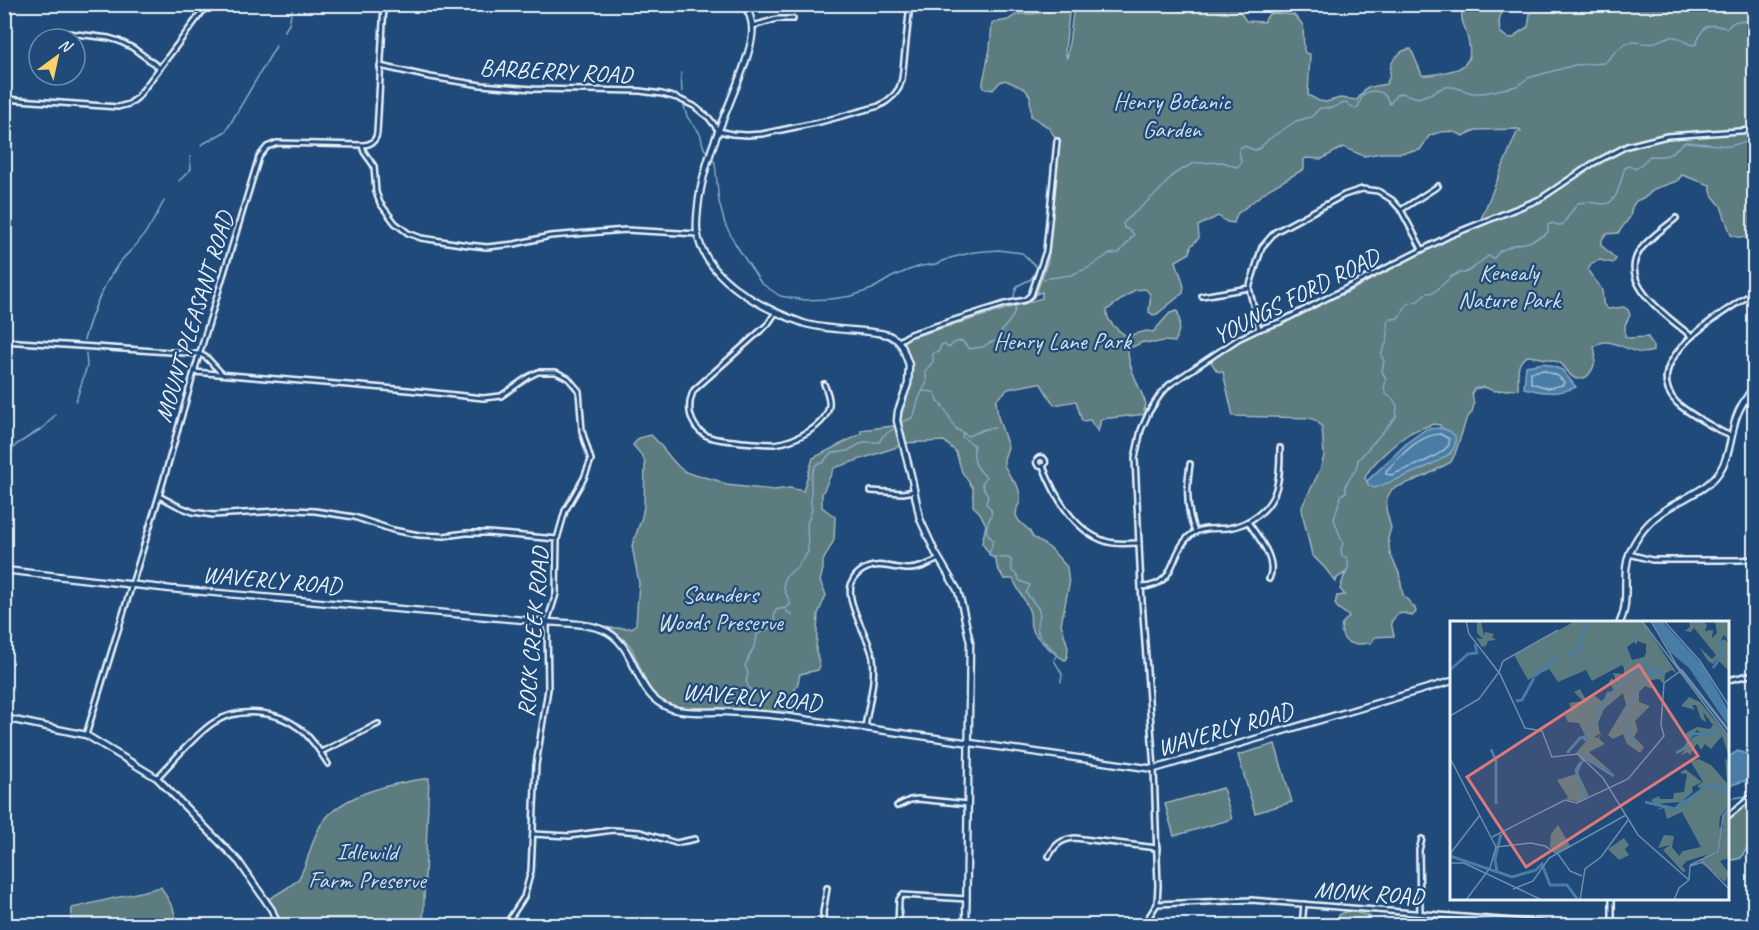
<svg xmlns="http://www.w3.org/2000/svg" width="1759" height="930" viewBox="0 0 1759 930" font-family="Caveat,sans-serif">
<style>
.green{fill:#5b7b7f;stroke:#a2b6bc;stroke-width:1.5;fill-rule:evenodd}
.water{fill:#487da5;stroke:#88abc6;stroke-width:1.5}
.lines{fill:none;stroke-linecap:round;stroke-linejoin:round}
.shore{stroke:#a8c3d7;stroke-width:1.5}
.stream{stroke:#88abc6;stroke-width:1.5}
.minor-casing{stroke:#e8f1f8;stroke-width:8}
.tertiary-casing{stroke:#e8f1f8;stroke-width:9}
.secondary-casing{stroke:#e8f1f8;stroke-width:9}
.minor{stroke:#1f4a7a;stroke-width:3}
.tertiary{stroke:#1f4a7a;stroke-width:4.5}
.secondary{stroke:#1f4a7a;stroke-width:4.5}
.labels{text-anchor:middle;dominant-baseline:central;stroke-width:4.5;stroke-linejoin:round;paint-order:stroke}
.street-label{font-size:24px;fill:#e8f1f8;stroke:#1f4a7a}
.park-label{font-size:24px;fill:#d3dfe6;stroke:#1f4a7a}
.inset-river{fill:none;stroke:#487da5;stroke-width:3}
.inset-road{fill:none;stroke:#6f8dac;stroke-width:1.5}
.view{fill:#dd787b;fill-opacity:0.15;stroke:#dd787b;stroke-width:3}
.inset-edge{fill:none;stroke:#e8f1f8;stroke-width:3}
</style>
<rect width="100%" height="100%" fill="#1f4a7a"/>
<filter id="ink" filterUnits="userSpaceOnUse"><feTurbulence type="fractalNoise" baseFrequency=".0167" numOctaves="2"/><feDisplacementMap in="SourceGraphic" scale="12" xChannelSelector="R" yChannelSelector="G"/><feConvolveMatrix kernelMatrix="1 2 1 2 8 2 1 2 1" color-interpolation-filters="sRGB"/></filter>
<g filter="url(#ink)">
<g class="green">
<path d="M1168 4 1236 5 1246 21 1264 22 1269 14 1274 13 1294 15 1303 25 1304 51 1306 53 1310 54 1308 95 1319 101 1326 102 1340 98 1357 100 1366 88 1386 84C1394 73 1385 66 1399 54 1403 50 1406 49 1411 49L1422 75C1433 76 1440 73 1450 71 1478 66 1470 43 1463 23 1461 18 1462 10 1461 5H1510C1499 12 1498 20 1500 32L1509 39 1515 37 1518 33 1528 27 1530 14 1540 5H1754V220L1747 238 1737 237 1731 235 1721 206 1712 195 1710 185 1682 175 1677 181 1654 189 1647 196 1636 201 1632 207 1630 217 1618 233 1606 234 1602 239 1601 245 1616 259 1613 263 1600 260 1592 263 1588 270C1591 277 1601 285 1602 291 1604 300 1600 303 1608 309L1624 307 1628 310 1630 315 1625 325V336L1628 338 1648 337 1653 345V351C1631 360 1612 331 1594 347 1598 359 1593 380 1577 379 1569 378 1567 367 1560 363 1557 361 1533 356 1528 356 1514 362 1519 377 1518 389L1494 391 1484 387 1474 389 1472 393 1474 404 1472 412 1466 420 1455 454 1451 462 1425 476 1392 489 1387 498 1386 509 1391 528 1388 538 1390 554 1399 573 1403 595 1415 608 1416 612 1412 616 1405 613 1398 614 1391 622 1394 636H1393L1375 637 1371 643C1361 644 1343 647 1342 633 1341 631 1341 625 1343 623 1344 620 1348 619 1349 617 1345 611 1338 611 1335 604L1337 596 1345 595 1340 589 1345 573 1337 578 1336 582 1324 567 1312 555 1303 516 1302 507 1320 470 1324 456 1322 427 1317 421 1310 418 1233 416 1223 372 1217 371 1211 362 1215 357 1250 335 1285 322 1321 303 1346 293 1460 232 1486 223 1481 219 1517 132H1521L1519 129 1476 130 1463 136C1452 129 1440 131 1429 136L1420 150 1400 153H1381L1364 156 1343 147 1322 159 1307 158 1304 159V169L1269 189 1237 214 1234 223 1227 222 1218 216 1198 226 1199 238 1191 246 1190 253 1176 261C1178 271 1186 283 1183 293L1157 314 1153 315 1149 312C1148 303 1155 296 1145 289L1135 290 1107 310C1106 322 1117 329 1126 336L1147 331 1153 332 1170 313 1177 311C1182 319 1179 333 1175 342L1163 341 1154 343 1143 342 1128 349C1127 365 1140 388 1146 404L1144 410 1146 414 1101 419 1098 432 1090 420 1082 421 1076 401 1054 405 1041 384 1038 383 1008 389 996 400 998 417 1008 447 1004 459V465L1011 478 1017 485 1020 494V502L1017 508 1016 515 1019 521 1029 530 1033 537 1051 549 1067 567 1069 585 1061 624 1068 647 1067 659 1065 660C1055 655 1035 638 1031 627 1030 623 1031 618 1030 613 1026 601 1018 590 1013 579H1004L997 567 996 560 990 555 982 543 986 525 980 513 973 506V488L962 472 956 452 944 441 904 443 897 447 834 468 822 494V507L835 517 834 540 823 561V569L820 581 826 595 818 614 816 651 820 666 818 670 800 674 798 683 793 694 794 713 720 708H686L670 706 662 701 654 695 647 684 631 647 625 640 613 632 612 630 609 628H632L636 624 639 583 632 546 642 517 644 506 645 463 643 457 633 445 639 438 651 435C662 445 670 459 680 468 693 479 713 475 726 485L774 490 790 488 803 491 813 458 861 434V430L901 425C900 410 907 401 910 387 913 371 910 354 903 340L1042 298V292L1036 294 1048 260 1059 139 1055 137 1048 127 1031 116 1030 96 1025 89 1005 80 1000 82 993 90 983 88V82L990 49 992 23 1008 20 1017 14H1031L1048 12 1056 8 1058 5H1070L1065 50 1067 59 1074 5ZM1433 424 1440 425 1441 428 1449 431 1451 453C1425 468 1398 479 1369 486L1365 478C1369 465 1398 441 1410 433 1417 429 1426 427 1433 424Z"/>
<polygon points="1275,744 1292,802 1255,813 1238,755"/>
<path d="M429 778 423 925H282L269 899C277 894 294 885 299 878 310 860 311 836 325 819 348 792 395 783 429 778Z"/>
<polygon points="1223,788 1232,819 1174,836 1165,804"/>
<polygon points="1754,797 1754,845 1747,848 1741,858 1728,861 1728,820 1738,812 1742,806"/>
<polygon points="161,887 173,908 178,925 71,925 72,908"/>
<polygon points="1350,911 1370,916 1368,925 1339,925 1339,915 1345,912"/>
</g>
<g class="water">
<path d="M1544 363 1562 370 1576 387C1558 395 1543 393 1524 388L1526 366Z"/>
<path d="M1441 428 1449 431 1455 436C1456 443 1455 449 1450 453 1435 466 1394 480 1375 488L1369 486 1367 481 1409 441 1426 429Z"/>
<polygon points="1738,751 1754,756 1754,778 1728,786 1728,757"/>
</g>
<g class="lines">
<g class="shore">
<polygon points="1543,370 1558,376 1564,382 1563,385 1548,388 1531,383 1531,372"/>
<path d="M1440 434 1449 439C1449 443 1450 445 1446 448 1436 459 1405 469 1391 475L1386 474V471C1401 456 1418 435 1440 434Z"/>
</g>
<g class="stream">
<polyline points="284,32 289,24 293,4"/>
<polyline points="681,73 682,92"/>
<path d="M684 105C687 122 691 120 699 132 703 139 701 145 706 151"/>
<polyline points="201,145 226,131 276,46"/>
<polyline points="712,158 715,163 719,202 725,224 736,245 761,283 780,296 805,300 831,299 852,296 872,289 892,277 909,270 921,266 937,264 950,258 974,252 998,250 1022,253 1038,268 1031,279 1017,286 1014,295 1015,299"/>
<polyline points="179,181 191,169 190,157"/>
<path d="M1043 279 1071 275 1088 268 1109 254 1119 253 1134 235 1130 230 1124 228 1123 223 1159 191 1174 174 1194 163 1223 162 1236 167 1240 165 1241 162 1239 150 1241 147 1244 146 1255 150 1260 148 1269 139 1296 121 1311 117 1320 108H1332L1340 104 1346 103 1355 109 1358 108C1361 100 1361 92 1372 91 1376 91 1379 91 1382 93 1386 95 1388 101 1390 104L1396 95 1401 93 1418 98 1432 93 1444 87H1454L1472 93H1484L1517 86 1528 78 1575 65 1604 63C1614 55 1620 42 1634 42 1641 42 1646 45 1653 43 1661 41 1666 35 1675 37 1684 38 1687 47 1696 44 1699 39 1700 33 1703 30 1709 22 1720 27 1727 28 1737 17 1741 21 1754 24"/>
<path d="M84 340C91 314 102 288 117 266 122 258 130 252 136 245 148 231 156 217 164 201"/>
<path d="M923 391 934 392 939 402 946 411 955 428 963 433 962 437 974 445C973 460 974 466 986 477L982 483 984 489 988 495 986 504C1000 514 983 521 987 532 988 535 991 538 993 541L989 555 992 557 1009 558 1011 560 1012 571 1017 575 1020 581 1030 585 1026 593 1038 608 1040 615C1031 634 1044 641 1057 653L1054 660 1062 674 1061 682"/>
<polyline points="76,401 87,366 86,353"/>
<path d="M902 422 912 418 914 415 919 398 927 382 925 371 933 362V353L939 351 941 345 944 344 949 348C953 343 956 341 962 341L969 349 983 347 989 343 1000 339C1000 325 1017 320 1015 305"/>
<polyline points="963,433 968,436 985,429 995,428"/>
<polyline points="4,460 16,445 44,427 55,415"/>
<path d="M1344 577C1348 571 1350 565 1347 558L1342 556 1341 549 1343 544 1334 519 1341 495 1346 492V484L1356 469 1358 460 1396 417 1397 406 1393 399 1386 394 1384 389 1386 379 1382 371 1384 361 1381 355 1387 341 1388 333 1387 322 1389 319C1402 320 1401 313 1407 304 1411 303 1416 302 1419 300 1425 295 1424 292 1433 293L1451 277 1458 273H1465L1472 269 1488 256 1494 258 1500 251 1514 245 1529 242 1546 234 1548 232V225L1553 223 1558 225H1562L1578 203C1588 201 1594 203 1603 204 1619 205 1620 178 1625 168L1629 166 1636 169 1650 156C1673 157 1668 154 1685 142L1731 146C1738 142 1747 143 1754 141"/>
<polyline points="786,609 788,613 792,614"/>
<path d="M748 700 751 691 746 682 748 673 745 666 756 642 757 634 770 628 776 623 774 617 776 610 785 608 790 605C790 594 780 593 785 577L796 568 808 552 807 524 812 510 811 503V477L815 466 818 463H823L828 456 833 453 847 451 864 442H879L883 436 893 429"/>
<polyline points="1728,799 1746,796 1751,792 1745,781"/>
</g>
<g class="minor-casing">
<g id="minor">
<polyline points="753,26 777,19 793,19"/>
<polyline points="52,33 68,33 109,38 119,41 133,48 160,68"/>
<polyline points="380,66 430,77 481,85 533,89 640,91 662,94 677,98 694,106 709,118 719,131 732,134 747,135 762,134 820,122 879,106 887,101 894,95 899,88 902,79 910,4"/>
<polyline points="4,99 118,107 129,104 137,98 208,4"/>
<polyline points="362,145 364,152 374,166 376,192 380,203 395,223 408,233 421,238 468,245 487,247 515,244 550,236 626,230 698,234"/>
<polyline points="1401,210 1438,186"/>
<path d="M1676 218C1665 228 1650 237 1641 249 1615 283 1669 317 1691 336"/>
<polyline points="1202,296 1249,288"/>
<path d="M776 312 768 324 694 390C686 406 689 425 705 435 716 441 730 440 742 442 753 443 764 444 774 444 793 442 826 427 829 406 830 398 827 391 824 384"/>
<polyline points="1259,329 1249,288 1262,247 1275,232 1344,195 1362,189 1378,191 1392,200 1401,210 1422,249"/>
<polyline points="4,341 200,354 207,358 222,374"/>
<polyline points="899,341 910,334 1005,304 1025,300 1031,295 1046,251 1057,141"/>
<polyline points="194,372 408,390 483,398 501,396 528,377 538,372 556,372 568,378 579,391 582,431 591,460 584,478 565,511 557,539 556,594 547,622 548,689 536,765 531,871 524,897 505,926"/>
<path d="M1732 436 1724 433C1709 424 1690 415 1677 403 1635 360 1727 311 1754 292"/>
<circle cx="1041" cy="462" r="4.5"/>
<path d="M1190 464C1186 488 1186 510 1195 532"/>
<path d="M1043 466C1054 495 1074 531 1105 541 1115 545 1128 543 1139 543"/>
<polyline points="871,491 903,493 914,491"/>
<polyline points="159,496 178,506 193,512 213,515 293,510 315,511 354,517 393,530 419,535 444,536 466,533 488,533 557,539"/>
<path d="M1248 522C1258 537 1278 560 1269 579"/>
<polyline points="1629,554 1652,560 1739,560 1754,559"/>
<path d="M1141 587C1179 586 1168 552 1192 534 1202 527 1216 529 1228 528 1249 525 1270 510 1276 489 1280 476 1280 462 1280 448"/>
<polyline points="1728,680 1754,674"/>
<path d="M865 728C868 706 876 680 873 658 869 631 828 585 867 568 880 562 894 569 908 569 919 569 929 564 939 559"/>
<path d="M86 735 159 496 194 372 259 157 267 147 277 143 362 145C370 145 376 141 377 133L384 4"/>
<polyline points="321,752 378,724"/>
<path d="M157 778C172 762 195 735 213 723 238 707 276 710 299 728 311 737 320 751 328 764"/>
<polyline points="897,806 910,800 918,799 968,804"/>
<polyline points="1728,816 1754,795"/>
<polyline points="533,834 569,836 613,830 640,832 676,843 695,839"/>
<path d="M1049 856C1055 845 1061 839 1075 838L1157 848"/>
<polyline points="1157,904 1251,900 1578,926"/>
<polyline points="1420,913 1419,850 1422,839"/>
<polyline points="824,926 823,913 827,888"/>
<polyline points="898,926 899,900 902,895 967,899"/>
<polyline points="1143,926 1157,904 1158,886 1154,769 1141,587 1135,458 1141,430 1149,412 1160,395 1169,385 1238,339 1259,329 1280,322 1451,235 1540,199 1592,164 1627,146 1667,136 1754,130"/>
<polyline points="1302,926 1304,904"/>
<polyline points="1612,926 1612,898"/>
</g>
</g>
<g class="tertiary-casing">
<g id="tertiary">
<path d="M4 570 171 589 547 622C564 623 585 623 601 629 637 642 632 689 663 705 681 715 706 711 726 712 745 713 763 714 781 716L1154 769 1452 681"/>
<path d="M1620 622C1631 600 1620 573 1631 550 1640 530 1656 514 1675 504 1690 495 1706 489 1717 475 1730 458 1730 438 1736 418 1740 406 1747 396 1754 387"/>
<polyline points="4,718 86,735 157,778 239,862 272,910 278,926"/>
</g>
</g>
<g class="secondary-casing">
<path id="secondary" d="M743 4C760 24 750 48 743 69 727 112 706 153 699 199 698 209 696 220 697 231 703 278 763 309 803 323 831 332 861 328 889 335L897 340 902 346 909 365 908 384 898 411 897 421 911 475 920 519 935 552 958 591 962 606 970 642 966 926"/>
</g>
<use href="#minor" class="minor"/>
<use href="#tertiary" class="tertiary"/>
<use href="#secondary" class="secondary"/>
</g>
</g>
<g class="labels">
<g class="street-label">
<text transform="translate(556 71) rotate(3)">BARBERRY ROAD</text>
<text transform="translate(1296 296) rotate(-27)">YOUNGS FORD ROAD</text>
<text transform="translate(194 317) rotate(-73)">MOUNT PLEASANT ROAD</text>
<text transform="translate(272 580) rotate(5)">WAVERLY ROAD</text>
<text transform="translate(533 632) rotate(-85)">ROCK CREEK ROAD</text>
<text transform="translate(752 697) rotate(5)">WAVERLY ROAD</text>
<text transform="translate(1225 729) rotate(-16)">WAVERLY ROAD</text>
<text transform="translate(1369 893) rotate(4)">MONK ROAD</text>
</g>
<g class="park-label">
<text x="1172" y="101">Henry Botanic<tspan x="1172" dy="28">Garden</tspan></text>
<text x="1509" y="272">Kenealy<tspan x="1509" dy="28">Nature Park</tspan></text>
<text x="1062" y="341">Henry Lane Park</text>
<text x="720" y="594">Saunders<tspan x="720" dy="28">Woods Preserve</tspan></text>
<text x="367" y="852">Idlewild<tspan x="367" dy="28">Farm Preserve</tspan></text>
</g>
</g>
<g transform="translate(1450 621)">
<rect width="279" height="279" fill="#1f4a7a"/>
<path d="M27 0H31L34 15 35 11 44 13 42 16 46 19 38 20 36 25 32 26 26 17 33 18 27 12ZM125 0H192L227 52 221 49 215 53 214 63 209 58 201 59 202 68 195 65 189 71V81L200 85 185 100 188 109 184 116 194 126 190 132 177 123 173 113 163 118 158 114 176 84 173 72 154 88 148 102 150 113 144 116 148 117 152 111 149 118 155 123 139 131 163 152 139 139 133 141 128 152 139 175 129 181 116 178 118 176 107 159 126 153 132 140 126 132 137 119 129 102 118 101 115 95 121 87 119 82 133 80 124 71 130 68 135 77 145 75 153 81 157 71 164 70 159 60 162 57 167 63 163 52 174 53V47L172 44 142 60 136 49 108 61 99 48 78 59 64 34ZM187 20 196 23V32L194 36 182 39 177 26 184 21 187 24ZM239 0H253L257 4 255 10 263 9 262 17 267 12 265 0H279V21L274 14 270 21 274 18 279 22V50L267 38 263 43 258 40 249 26 262 38 266 34 244 7 246 3 241 11 235 10 240 6ZM239 76 250 81 279 117V135L272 115 261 128 255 123 251 129 247 122 240 134 237 131 231 135 243 116 253 113 247 109 238 118 234 115 236 112 247 106 260 108 263 104 253 91 256 101 251 98 246 84H242L245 89 231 85ZM275 137 279 142V172L275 170 279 173V185L270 196 269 206 273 207V194L279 190V237L270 240 279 252 275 261 250 241 256 234 237 240 232 245 236 250 233 251 213 229 220 224 208 227 214 214 224 215 222 226 229 235 233 230 251 226 232 191 217 198 214 187 207 189 215 184 224 187 230 181 205 183 201 179 209 175 210 178H223L224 172 234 171 237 153 230 152 235 148 252 161 242 166 243 171 232 180 245 174 251 168 247 165 253 161 241 141 249 138 261 144 277 162ZM108 204 121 226 108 232 100 226 101 213ZM174 217 179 224 175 228 179 234 169 239 158 228Z" fill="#5b7b7f" fill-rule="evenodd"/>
<path d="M202 0H212L252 44 279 90V106L239 47 221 32Z" fill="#487da5"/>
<path class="inset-river" d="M118 35 129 28 136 0M263 47 272 34 270 19M0 49 18 33 27 32 25 23M84 56 106 36M66 80 72 79 84 57M136 117 152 82 188 47 194 43 207 51M185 127 173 96 190 63 203 52 213 51M41 128 46 140V183M117 132 130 117 135 116V120M226 132 235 127 242 113 263 112 269 107M132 135 164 155M131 141 126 149 134 177M253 166 269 165 279 171M195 181 225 188 253 168M0 235 62 256 86 249 92 243 100 264H117L128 279M47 251 45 238 51 213"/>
<path class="inset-road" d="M16 0 19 13 50 53 75 107 92 110 102 136 128 133 153 157 188 214 239 259M192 0 279 116M201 0 226 43 279 111M214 0 250 40 279 85M49 51 53 40 108 9M0 95 29 78 49 51M0 137 46 226 40 247 16 279M42 216 115 179 127 182 178 158 214 115 211 104 214 62 232 49 279 109M46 226 81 222 95 225 108 233 120 250 132 255M0 233 30 194M0 242H14L92 279M240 244 268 231 273 195 279 187M239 259 240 245 253 241 279 268M63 268 83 260 99 237 176 194M130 279 135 248 151 236 178 199M224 279 229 267 239 259"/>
<path class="view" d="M189 44 248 135 76 246 17 156Z"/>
<rect width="279" height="279" class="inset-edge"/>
</g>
<rect width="1759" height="930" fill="none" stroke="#1f4a7a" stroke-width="24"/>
<rect x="12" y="12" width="1735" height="906" fill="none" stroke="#e8f1f8" stroke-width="2" filter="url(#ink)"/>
<g transform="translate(57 57) rotate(33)"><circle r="28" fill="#1f4a7a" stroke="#6f8dac" stroke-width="1.5"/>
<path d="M0-4.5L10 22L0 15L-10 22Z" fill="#ffd166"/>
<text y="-9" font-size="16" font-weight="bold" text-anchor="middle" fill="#e8f1f8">N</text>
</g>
</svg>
